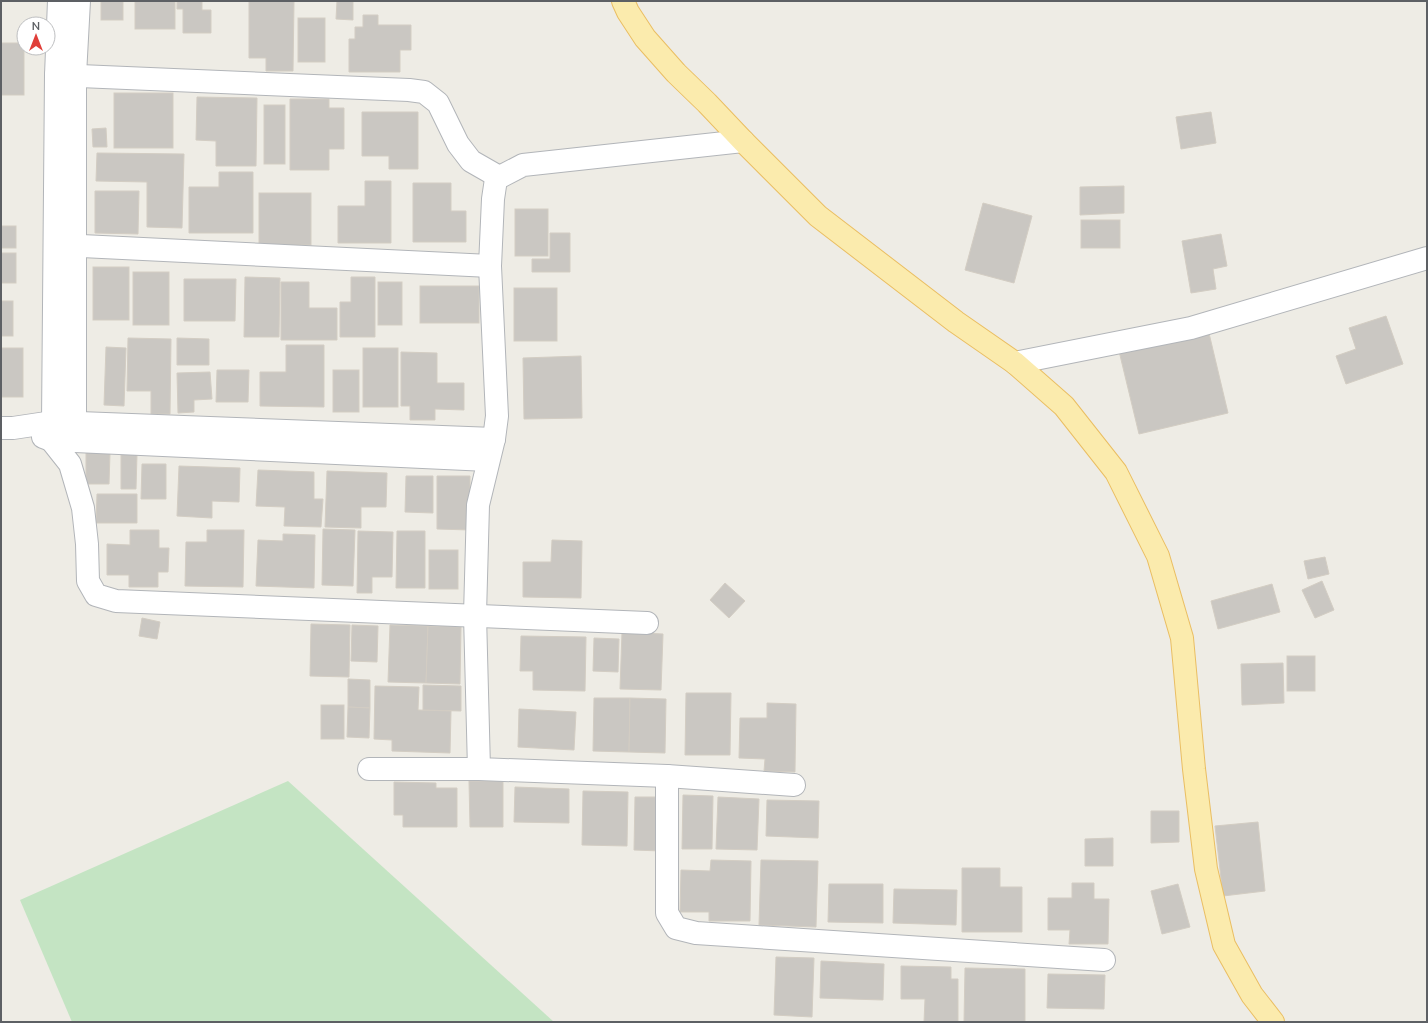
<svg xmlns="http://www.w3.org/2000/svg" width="1428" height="1023" viewBox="0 0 1428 1023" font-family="Mulish,sans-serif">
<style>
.green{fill:#c4e4c3}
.building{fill:#cac7c2;stroke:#d3cdc3}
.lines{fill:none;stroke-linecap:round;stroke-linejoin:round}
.minor-casing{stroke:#b2b5b9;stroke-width:24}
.major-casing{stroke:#eabe62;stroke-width:24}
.minor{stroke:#fff;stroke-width:22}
.major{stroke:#fbebad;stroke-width:22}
</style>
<rect width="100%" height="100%" fill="#eeece5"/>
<polygon class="green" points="288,781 554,1022 72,1022 20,900"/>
<g class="building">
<rect x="101" y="1" width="22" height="19"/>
<rect x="135" y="1" width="40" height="28"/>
<polygon points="177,1 202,1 202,10 211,10 211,33 183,33 183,9 177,9"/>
<polygon points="249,1 294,1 293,71 266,71 266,58 249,58"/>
<polygon points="337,1 353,1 353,20 336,19"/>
<polygon points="363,15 378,15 378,25 411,25 411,50 400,50 400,72 349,72 349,39 355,39 355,27 363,27"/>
<rect x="298" y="18" width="27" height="44"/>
<rect x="1" y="43" width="23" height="52"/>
<rect x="114" y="93" width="59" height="55"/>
<polygon points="197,97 257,98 256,166 216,166 216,141 196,140"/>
<polygon points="290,99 329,99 329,108 344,108 344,149 329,149 329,170 290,170"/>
<rect x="264" y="105" width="21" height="59"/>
<polygon points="362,112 418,112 418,169 389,169 389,156 362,156"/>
<polygon points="1211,112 1216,143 1181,149 1176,117"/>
<polygon points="106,128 107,147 93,147 92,129"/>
<polygon points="97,153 184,154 182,228 147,227 147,182 96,181"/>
<polygon points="219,172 253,172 253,233 189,233 189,187 219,187"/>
<polygon points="365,181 391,181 391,243 338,243 338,206 365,206"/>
<polygon points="413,183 451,183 451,211 466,211 466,242 413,242"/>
<polygon points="1124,186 1124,213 1080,215 1080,187"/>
<polygon points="95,191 139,191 138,234 95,233"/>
<rect x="259" y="193" width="52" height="52"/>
<polygon points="983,203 1032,216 1014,283 965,270"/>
<rect x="515" y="209" width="33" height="47"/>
<rect x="1081" y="220" width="39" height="28"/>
<rect x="1" y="226" width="15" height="22"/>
<polygon points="550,233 570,233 570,272 532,272 532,259 550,259"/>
<polygon points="1221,234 1227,266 1213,269 1216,289 1191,293 1182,241"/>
<rect x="1" y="253" width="15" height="30"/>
<rect x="93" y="267" width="36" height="53"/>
<rect x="133" y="272" width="36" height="53"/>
<polygon points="245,277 280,278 279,337 244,337"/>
<polygon points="351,277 375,277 375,337 340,337 340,302 351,302"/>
<polygon points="184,279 236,279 235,321 184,321"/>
<polygon points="281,282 309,282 309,308 337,308 337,340 281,340"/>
<rect x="378" y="282" width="24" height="43"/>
<rect x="420" y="286" width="59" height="37"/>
<rect x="514" y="288" width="43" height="53"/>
<rect x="1" y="301" width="12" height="35"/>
<polygon points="1386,316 1403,364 1346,384 1336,356 1356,349 1349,328"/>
<polygon points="1208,329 1228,413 1139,434 1119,351"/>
<polygon points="128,338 171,339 170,414 151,414 151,391 127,391"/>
<polygon points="177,338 209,339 209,365 177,365"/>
<polygon points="286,345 324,345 324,407 260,406 260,372 286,372"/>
<polygon points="106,347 126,348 124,406 104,405"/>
<rect x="1" y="348" width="22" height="49"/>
<rect x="363" y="348" width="35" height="59"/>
<polygon points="401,352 437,353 437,383 464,383 464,410 435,409 435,420 410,420 410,406 401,406"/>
<polygon points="581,356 582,418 524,419 523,358"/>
<polygon points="217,370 249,370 248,402 216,402"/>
<rect x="333" y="370" width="26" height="42"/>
<polygon points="210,372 212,399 194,400 194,412 178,413 177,373"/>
<polygon points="86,452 110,453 109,484 86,484"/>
<polygon points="121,454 137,454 136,489 121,489"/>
<polygon points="142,464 166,464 166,499 141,499"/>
<polygon points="179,466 240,468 239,502 212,501 212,518 177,516"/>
<polygon points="258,470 314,472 314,499 323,499 321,527 284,526 285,507 256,506"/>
<polygon points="327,471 387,473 386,507 361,507 361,528 325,527"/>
<polygon points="406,476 433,476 433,513 405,512"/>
<polygon points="437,476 470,476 470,530 437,529"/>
<polygon points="97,494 137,494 137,523 96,523"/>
<polygon points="323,529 355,530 353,586 322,585"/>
<polygon points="130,530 159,530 159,548 169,548 168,572 158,572 158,587 129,587 129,575 107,575 107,544 130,545"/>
<polygon points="207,530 244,530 243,587 185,586 186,542 207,542"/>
<polygon points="358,531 393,532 392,577 372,577 372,593 357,593"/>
<polygon points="397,531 425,531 425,588 396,588"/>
<polygon points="283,534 315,535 314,588 256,586 258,540 283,541"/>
<polygon points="552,540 582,541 581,598 523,597 523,562 551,562"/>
<rect x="429" y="550" width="29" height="39"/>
<polygon points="1325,557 1329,574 1308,579 1304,561"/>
<polygon points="1322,581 1334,610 1315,618 1302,590"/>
<polygon points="725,583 745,601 729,618 710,600"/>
<polygon points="1272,584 1280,612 1218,629 1211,601"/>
<polygon points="142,618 160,622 157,639 139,636"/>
<polygon points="311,624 350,625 349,677 310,676"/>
<polygon points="352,625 378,626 377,662 351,661"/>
<polygon points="390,625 428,626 426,683 388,682"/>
<polygon points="428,626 461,627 460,684 426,683"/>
<polygon points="622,632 663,634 661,690 620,689"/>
<polygon points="521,636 586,637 585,691 533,690 533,671 520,671"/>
<polygon points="594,638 619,639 618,672 593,671"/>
<rect x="1287" y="656" width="28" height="35"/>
<polygon points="1283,663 1284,703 1242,705 1241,664"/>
<polygon points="348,679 370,680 370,708 348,707"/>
<polygon points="423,685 461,686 461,711 423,710"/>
<polygon points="375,686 419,687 418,710 451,711 450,753 392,751 392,740 374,739"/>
<polygon points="686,693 731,693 730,755 685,755"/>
<polygon points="594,698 630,698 629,752 593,751"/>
<polygon points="630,698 666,699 665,753 629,752"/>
<polygon points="767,703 796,704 795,772 764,771 765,759 739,758 740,718 767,718"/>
<rect x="321" y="705" width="23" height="34"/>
<polygon points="348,707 370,708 369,738 347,737"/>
<polygon points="519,709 576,712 574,750 518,747"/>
<polygon points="469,781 503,781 503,827 470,827"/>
<polygon points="394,782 436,783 436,788 457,788 457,827 403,827 403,815 394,815"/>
<polygon points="515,787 569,789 569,823 514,822"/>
<polygon points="583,791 628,792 627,846 582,845"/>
<polygon points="683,795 713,796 712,849 682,849"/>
<polygon points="635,797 662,797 661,851 634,850"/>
<polygon points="718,797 759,799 757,850 716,849"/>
<polygon points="767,800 819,801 818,838 766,836"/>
<polygon points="1151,811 1179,811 1179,842 1151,843"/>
<polygon points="1258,822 1265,891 1223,896 1215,826"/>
<polygon points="1113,838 1113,866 1085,866 1085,839"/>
<polygon points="711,860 751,861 750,921 709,921 709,912 680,912 681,870 710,871"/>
<polygon points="761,860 818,861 816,927 759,925"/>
<polygon points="962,868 1000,868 1000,887 1022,887 1022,932 962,932"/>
<polygon points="1072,883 1094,883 1094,899 1109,899 1108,944 1069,944 1070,930 1048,930 1048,898 1072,898"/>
<polygon points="829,884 883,884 883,923 828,922"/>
<polygon points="1178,884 1190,927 1162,934 1151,891"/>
<polygon points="894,889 957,890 956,925 893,923"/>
<polygon points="776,957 814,958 812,1017 774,1015"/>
<polygon points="821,961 884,964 883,1000 820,998"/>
<polygon points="901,966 951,967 951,979 958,979 958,1022 924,1022 925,999 901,999"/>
<polygon points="965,968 1025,969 1025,1022 964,1022"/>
<polygon points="1048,974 1105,975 1104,1009 1047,1008"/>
</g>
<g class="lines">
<g class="minor-casing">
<g id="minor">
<polyline points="59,1 56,75 53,422 51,440 70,464 83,508 87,544 88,581 96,595 116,601 647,623"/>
<polyline points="56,75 409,90 424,92 438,103 458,144 471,161 499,177"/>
<polyline points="743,141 523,165 496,179 493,199 490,266 497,416 494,439 478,505 475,615 479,769 667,776 794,785"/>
<polyline points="61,245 490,266"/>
<polyline points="1015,363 1191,328 1427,258"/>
<polyline points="1,428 13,428 53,422 494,439"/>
<polyline points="43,437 51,440 75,441 488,460"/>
<polyline points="75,438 75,75 79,1"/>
<polyline points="369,769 479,769"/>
<polyline points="667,776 667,913 676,928 696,933 1104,960"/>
</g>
</g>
<g class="major-casing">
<polyline id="major" points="623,1 628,12 645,38 676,73 707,103 743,141 818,216 956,322 1015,363 1064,406 1116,472 1158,556 1182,638 1194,769 1206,869 1224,945 1252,995 1273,1022"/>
</g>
<use href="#minor" class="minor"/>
<use href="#major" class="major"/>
</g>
<rect width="1428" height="1023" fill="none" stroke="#5d6064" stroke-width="4"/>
<g transform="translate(36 36)"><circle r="19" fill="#ffffff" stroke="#bebfc1"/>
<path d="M0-3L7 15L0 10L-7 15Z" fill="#e03f39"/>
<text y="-6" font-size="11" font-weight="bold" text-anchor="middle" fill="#5d6064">N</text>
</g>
</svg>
